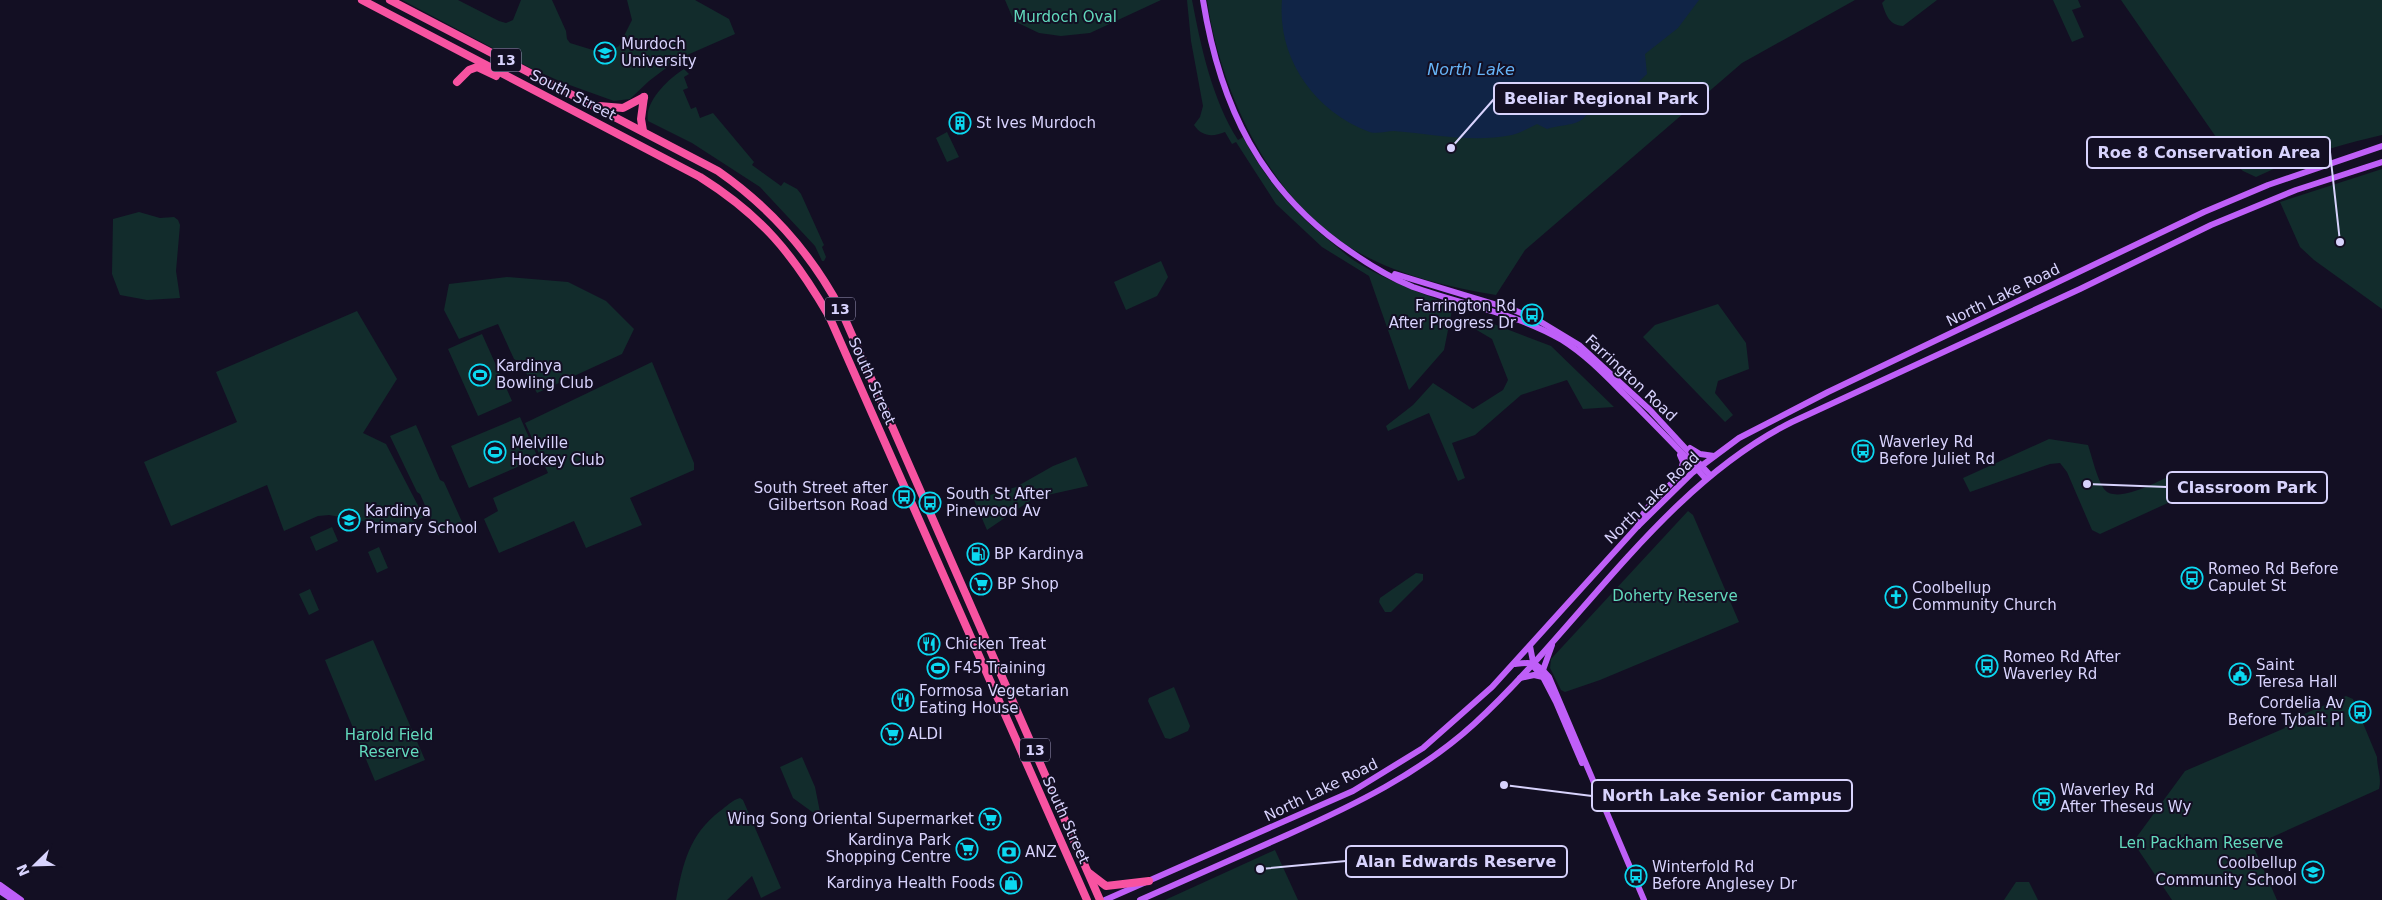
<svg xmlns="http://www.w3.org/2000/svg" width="2382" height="900" viewBox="0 0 2382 900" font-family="'DejaVu Sans',sans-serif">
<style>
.green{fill:#122c2c}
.water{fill:#102446}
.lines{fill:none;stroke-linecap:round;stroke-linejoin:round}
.major{stroke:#bf5ff8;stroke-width:6}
.highway{stroke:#f753a1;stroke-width:8}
.labels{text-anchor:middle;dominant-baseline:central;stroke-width:4;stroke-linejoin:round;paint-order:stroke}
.shield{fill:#130f23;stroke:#9d98bc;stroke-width:1}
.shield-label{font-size:14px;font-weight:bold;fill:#d8d3fd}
.park-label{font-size:15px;fill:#62dabd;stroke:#130f23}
.poi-label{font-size:15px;fill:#d8d3fd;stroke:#130f23;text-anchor:start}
.street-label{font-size:15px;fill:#d8d3fd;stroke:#130f23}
.water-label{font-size:16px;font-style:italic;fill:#66b4f8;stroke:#130f23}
.leader{fill:none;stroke:#d8d3fd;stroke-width:2}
.callout-dot{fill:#d8d3fd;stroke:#130f23;stroke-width:2}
.callout{fill:#130f23;stroke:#d8d3fd;stroke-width:2}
.callout-label{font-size:16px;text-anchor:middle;font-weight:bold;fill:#d8d3fd}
</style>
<rect width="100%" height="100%" fill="#130f23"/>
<g class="green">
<polygon points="402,0 458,0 499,21 506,23 513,20 521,0 552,0 566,31 567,39 570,43 596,51 607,52 619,46 632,20 627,0 695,0 729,19 735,34 678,59 649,81 630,99 614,101 564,83 532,69"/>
<polygon points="1005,0 1161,0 1090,33 1061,36 1039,33 1014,21"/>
<path d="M1187 0H1192C1201 47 1212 99 1238 140L1243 137C1265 179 1294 213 1331 242 1340 249 1349 258 1358 263 1388 281 1420 293 1453 305L1444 350 1409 390 1369 276 1322 247 1276 204 1236 142 1232 144 1225 132C1213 137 1202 137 1194 125L1200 117 1203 106 1191 41Z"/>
<path d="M1207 0H1855L1742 63 1525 250 1496 295C1443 286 1388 273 1343 243 1266 192 1220 88 1207 0Z"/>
<path d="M1885 0H1937L1903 26C1889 25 1886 15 1882 3Z"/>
<polygon points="2053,0 2078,0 2081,7 2072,10 2084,37 2072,42"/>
<path d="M2121 0H2382V135C2338 145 2297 158 2256 177L2243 171 2234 163Z"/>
<path d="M684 69 689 74 684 77 688 88 683 90 691 109 696 107 700 118 713 113 754 162 752 165 781 186 784 182 797 189 801 194 824 245 822 247 826 257 824 261H822L815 246 760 187 692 143 648 121C644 102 669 78 684 69Z"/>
<polygon points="947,132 959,157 947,162 936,138"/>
<polygon points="2382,169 2382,309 2314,260 2300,247 2280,202"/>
<polygon points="139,212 160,218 174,217 178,220 180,225 176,271 180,298 147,300 120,295 112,274 113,219"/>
<polygon points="1161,261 1168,277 1157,296 1126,310 1114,282"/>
<polygon points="507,277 568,282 606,301 634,329 622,354 537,393 521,363 514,359 498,324 459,339 444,310 449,284"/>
<polygon points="1718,304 1746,343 1749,369 1718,381 1715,393 1733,415 1725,422 1643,337 1655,325"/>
<polygon points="357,311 397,379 363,433 386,444 424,517 401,528 329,515 318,516 284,531 267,485 171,526 144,462 237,422 216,372"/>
<polygon points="1478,318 1551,346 1614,407 1583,409 1567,380 1521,395 1475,435 1452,443 1465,478 1458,481 1429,413 1388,431 1386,426 1413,405 1433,383 1473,409 1503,390 1508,380 1492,339 1475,329"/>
<polygon points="482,334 512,401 478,416 448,349"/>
<polygon points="652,362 694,463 694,470 630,498 642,525 586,548 574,521 499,553 484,519 498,511 493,498 548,473 525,423"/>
<polygon points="520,417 538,458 469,488 451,446"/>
<polygon points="416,425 440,480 444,482 463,524 438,535 420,494 417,492 390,436"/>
<path d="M2049 439 2088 445C2092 457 2097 479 2104 489 2116 505 2158 481 2172 475L2176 476 2182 492 2181 497 2100 534 2092 530 2067 472 2060 463 2050 464 1970 492 1963 478Z"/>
<polygon points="1076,457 1088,486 1034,498 987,530 974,500 1016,487 1053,466"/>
<polygon points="1688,511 1693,515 1739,622 1600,680 1565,692 1561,690 1550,668 1551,659"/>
<polygon points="332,527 338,541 316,551 310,537"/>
<polygon points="379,547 388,568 377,573 368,552"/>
<polygon points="1416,573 1423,574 1423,580 1391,612 1385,612 1379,602 1380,598"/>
<polygon points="310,589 319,610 309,615 299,594"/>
<polygon points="373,640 425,760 375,781 325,660"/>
<polygon points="1174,687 1190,726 1188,731 1170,739 1165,738 1148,701 1149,698"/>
<path d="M2346 696 2353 699 2377 757C2377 769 2382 777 2379 789L2259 843 2255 850 2277 900H2172L2133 842 2185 771 2285 728 2283 723Z"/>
<polygon points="802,757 815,787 820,812 815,814 793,798 780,767"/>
<path d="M740 798 743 800 781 888 761 898 752 876 727 900H676C683 863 689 835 720 811 726 807 732 800 740 798Z"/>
<polygon points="1275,850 1298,900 1165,900"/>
<polygon points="2016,882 2029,882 2038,900 2004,900"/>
</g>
<path class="water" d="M1282 0H1699L1678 28 1645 54 1647 74C1632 89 1612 99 1592 104 1583 129 1569 122 1547 129L1537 124C1529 128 1520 133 1512 135 1471 143 1434 134 1394 131 1386 131 1375 135 1367 131 1314 110 1277 58 1282 0Z"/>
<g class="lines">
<g class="major">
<path d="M1203 0C1220 106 1261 191 1351 252 1371 266 1391 278 1413 287 1463 305 1516 313 1562 340 1586 355 1605 375 1625 395 1652 422 1680 450 1706 479"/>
<polyline points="1395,274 1514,310 1541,322 1579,345 1650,410 1710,475"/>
<polyline points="1690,448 1700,454 1714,456"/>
<path d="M1638 526C1644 500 1678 488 1683 462L1680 455"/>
<polyline points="1530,646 1534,667 1543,677 1556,702 1582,763"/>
<path d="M1514 664C1534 662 1535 661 1549 677L1644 900"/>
<polyline points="1543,670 1552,645"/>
<polyline points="1520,678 1534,675 1543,677"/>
<polyline points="0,885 21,900"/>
<polyline points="0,891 13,900"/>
<polyline points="1105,900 1353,791 1423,748 1492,687 1637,527 1692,473 1739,438 1828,392 2204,212 2268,185 2382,146"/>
<path d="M1140 900C1189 878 1238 857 1287 835 1354 805 1419 774 1474 724 1579 628 1663 486 1792 422L2080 289 2211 225 2296 190 2382 162"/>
</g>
<g class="highway">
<path d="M362 0 700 177C762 216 793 254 829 316L1087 900"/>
<path d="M390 0 718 171C771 208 811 253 841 310L1100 900"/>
<polyline points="457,82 469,70 477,67 496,76"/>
<polyline points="599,106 623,108 644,97"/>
<polyline points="643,131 641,119 644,97"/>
<polyline points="1089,873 1106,886 1149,881"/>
</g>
</g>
<defs>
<g id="university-ring" transform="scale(1.125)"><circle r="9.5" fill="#130f23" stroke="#0bd9f1" stroke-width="1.5"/><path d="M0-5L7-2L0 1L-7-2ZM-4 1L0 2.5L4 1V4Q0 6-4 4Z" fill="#0bd9f1"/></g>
<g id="building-ring" transform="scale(1.125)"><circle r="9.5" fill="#130f23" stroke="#0bd9f1" stroke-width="1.5"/><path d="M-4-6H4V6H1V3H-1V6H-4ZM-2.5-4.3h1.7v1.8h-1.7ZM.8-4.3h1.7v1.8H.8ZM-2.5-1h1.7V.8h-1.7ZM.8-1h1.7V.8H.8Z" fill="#0bd9f1"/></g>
<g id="bus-ring" transform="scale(1.125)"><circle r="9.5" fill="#130f23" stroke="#0bd9f1" stroke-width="1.5"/><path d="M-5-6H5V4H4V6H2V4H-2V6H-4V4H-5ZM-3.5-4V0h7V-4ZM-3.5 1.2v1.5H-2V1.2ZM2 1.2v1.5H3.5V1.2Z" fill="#0bd9f1"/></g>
<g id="stadium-ring" transform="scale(1.125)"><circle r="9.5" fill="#130f23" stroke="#0bd9f1" stroke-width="1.5"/><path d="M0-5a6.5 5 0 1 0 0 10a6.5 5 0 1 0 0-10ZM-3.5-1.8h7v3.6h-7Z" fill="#0bd9f1"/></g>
<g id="school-ring" transform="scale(1.125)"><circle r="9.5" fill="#130f23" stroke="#0bd9f1" stroke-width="1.5"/><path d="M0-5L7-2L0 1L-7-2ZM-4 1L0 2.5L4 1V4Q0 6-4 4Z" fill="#0bd9f1"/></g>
<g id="fuel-ring" transform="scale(1.125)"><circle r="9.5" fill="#130f23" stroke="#0bd9f1" stroke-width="1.5"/><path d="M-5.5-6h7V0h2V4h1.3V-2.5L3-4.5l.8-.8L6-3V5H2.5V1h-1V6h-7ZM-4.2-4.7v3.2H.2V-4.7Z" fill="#0bd9f1"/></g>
<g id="supermarket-ring" transform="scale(1.125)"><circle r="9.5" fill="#130f23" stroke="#0bd9f1" stroke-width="1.5"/><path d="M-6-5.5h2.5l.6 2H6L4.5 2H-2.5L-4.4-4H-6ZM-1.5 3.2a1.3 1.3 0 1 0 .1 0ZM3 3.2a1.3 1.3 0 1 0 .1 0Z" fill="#0bd9f1"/></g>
<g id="church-ring" transform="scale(1.125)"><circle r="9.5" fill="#130f23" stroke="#0bd9f1" stroke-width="1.5"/><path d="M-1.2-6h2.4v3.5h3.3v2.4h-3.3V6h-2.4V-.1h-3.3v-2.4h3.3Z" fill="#0bd9f1"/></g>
<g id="restaurant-ring" transform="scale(1.125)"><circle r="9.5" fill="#130f23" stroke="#0bd9f1" stroke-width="1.5"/><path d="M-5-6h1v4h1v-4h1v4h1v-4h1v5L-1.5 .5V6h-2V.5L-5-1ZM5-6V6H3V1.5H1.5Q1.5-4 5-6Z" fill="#0bd9f1"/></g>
<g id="civic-ring" transform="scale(1.125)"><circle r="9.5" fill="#130f23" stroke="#0bd9f1" stroke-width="1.5"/><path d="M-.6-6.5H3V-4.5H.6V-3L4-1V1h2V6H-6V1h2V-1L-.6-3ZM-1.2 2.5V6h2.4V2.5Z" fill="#0bd9f1"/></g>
<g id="bank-ring" transform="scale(1.125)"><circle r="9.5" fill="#130f23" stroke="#0bd9f1" stroke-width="1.5"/><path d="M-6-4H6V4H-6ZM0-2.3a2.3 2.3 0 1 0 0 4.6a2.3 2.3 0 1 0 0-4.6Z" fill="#0bd9f1"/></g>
<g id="shop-ring" transform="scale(1.125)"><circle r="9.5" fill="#130f23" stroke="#0bd9f1" stroke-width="1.5"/><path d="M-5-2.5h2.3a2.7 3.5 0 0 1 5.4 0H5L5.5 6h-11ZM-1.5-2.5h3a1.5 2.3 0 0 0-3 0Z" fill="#0bd9f1"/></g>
</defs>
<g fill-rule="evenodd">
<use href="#university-ring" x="605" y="53"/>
<use href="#building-ring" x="960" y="123"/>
<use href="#bus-ring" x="1532" y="315"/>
<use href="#stadium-ring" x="480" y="375"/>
<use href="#bus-ring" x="1863" y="451"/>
<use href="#stadium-ring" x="495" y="452"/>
<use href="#bus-ring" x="904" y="497"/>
<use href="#bus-ring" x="930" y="503"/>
<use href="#school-ring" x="349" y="520"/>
<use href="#fuel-ring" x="978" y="554"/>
<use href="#bus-ring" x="2192" y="578"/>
<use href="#supermarket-ring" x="981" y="584"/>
<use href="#church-ring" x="1896" y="597"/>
<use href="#restaurant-ring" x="929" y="644"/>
<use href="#bus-ring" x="1987" y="666"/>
<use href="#stadium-ring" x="938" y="668"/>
<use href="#civic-ring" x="2240" y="674"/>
<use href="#restaurant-ring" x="903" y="700"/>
<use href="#bus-ring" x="2360" y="712"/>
<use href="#supermarket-ring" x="892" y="734"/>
<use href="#bus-ring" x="2044" y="799"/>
<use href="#supermarket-ring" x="990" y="819"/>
<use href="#supermarket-ring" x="967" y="849"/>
<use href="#bank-ring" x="1009" y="852"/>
<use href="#school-ring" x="2313" y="872"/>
<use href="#bus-ring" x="1636" y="876"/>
<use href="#shop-ring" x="1011" y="883"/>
</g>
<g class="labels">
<g class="shield">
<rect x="491" y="48.5" width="30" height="23" rx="4"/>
<rect x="825" y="297.5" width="30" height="23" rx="4"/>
<rect x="1020" y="738.5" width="30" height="23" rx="4"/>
</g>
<g class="shield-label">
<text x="506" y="60">13</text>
<text x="840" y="309">13</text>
<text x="1035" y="750">13</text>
</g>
<g class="park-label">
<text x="1065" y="17">Murdoch Oval</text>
<text x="1675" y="596">Doherty Reserve</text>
<text x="389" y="735">Harold Field<tspan x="389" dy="17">Reserve</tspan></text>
<text x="2201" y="843">Len Packham Reserve</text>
</g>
<g class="poi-label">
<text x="621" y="44">Murdoch<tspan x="621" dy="17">University</tspan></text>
<text x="976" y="123">St Ives Murdoch</text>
<text x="1516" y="306" text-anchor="end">Farrington Rd<tspan x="1516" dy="17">After Progress Dr</tspan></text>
<text x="496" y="366">Kardinya<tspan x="496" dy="17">Bowling Club</tspan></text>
<text x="1879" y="442">Waverley Rd<tspan x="1879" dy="17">Before Juliet Rd</tspan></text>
<text x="511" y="443">Melville<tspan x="511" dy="17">Hockey Club</tspan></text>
<text x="888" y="488" text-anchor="end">South Street after<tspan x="888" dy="17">Gilbertson Road</tspan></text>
<text x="946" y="494">South St After<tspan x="946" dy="17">Pinewood Av</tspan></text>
<text x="365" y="511">Kardinya<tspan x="365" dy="17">Primary School</tspan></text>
<text x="994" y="554">BP Kardinya</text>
<text x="2208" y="569">Romeo Rd Before<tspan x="2208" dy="17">Capulet St</tspan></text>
<text x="997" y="584">BP Shop</text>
<text x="1912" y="588">Coolbellup<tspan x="1912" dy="17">Community Church</tspan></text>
<text x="945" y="644">Chicken Treat</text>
<text x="2003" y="657">Romeo Rd After<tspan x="2003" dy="17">Waverley Rd</tspan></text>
<text x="2256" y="665">Saint<tspan x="2256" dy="17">Teresa Hall</tspan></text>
<text x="954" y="668">F45 Training</text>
<text x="919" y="691">Formosa Vegetarian<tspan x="919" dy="17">Eating House</tspan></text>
<text x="2344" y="703" text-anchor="end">Cordelia Av<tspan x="2344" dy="17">Before Tybalt Pl</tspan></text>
<text x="908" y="734">ALDI</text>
<text x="2060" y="790">Waverley Rd<tspan x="2060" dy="17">After Theseus Wy</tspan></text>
<text x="974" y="819" text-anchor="end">Wing Song Oriental Supermarket</text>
<text x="951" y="840" text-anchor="end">Kardinya Park<tspan x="951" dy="17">Shopping Centre</tspan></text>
<text x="1025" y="852">ANZ</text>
<text x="2297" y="863" text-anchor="end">Coolbellup<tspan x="2297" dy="17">Community School</tspan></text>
<text x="1652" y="867">Winterfold Rd<tspan x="1652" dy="17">Before Anglesey Dr</tspan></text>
<text x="995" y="883" text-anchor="end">Kardinya Health Foods</text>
</g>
<g class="street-label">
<text transform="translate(573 95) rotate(27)">South Street</text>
<text transform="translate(2003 295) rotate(-26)">North Lake Road</text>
<text transform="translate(1631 378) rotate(43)">Farrington Road</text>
<text transform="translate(872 381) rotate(66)">South Street</text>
<text transform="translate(1652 498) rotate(-44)">North Lake Road</text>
<text transform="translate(1321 790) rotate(-26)">North Lake Road</text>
<text transform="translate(1066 820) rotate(66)">South Street</text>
</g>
<g class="water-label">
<text x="1471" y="69">North Lake</text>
</g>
</g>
<path class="leader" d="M1451 148L1494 99M2340 242L2330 152M2087 484L2167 487M1504 785L1592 796M1260 869L1346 861"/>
<g class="callout-dot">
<circle cx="1451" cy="148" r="5"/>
<circle cx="2340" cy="242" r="5"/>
<circle cx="2087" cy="484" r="5"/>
<circle cx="1504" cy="785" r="5"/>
<circle cx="1260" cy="869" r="5"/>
</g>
<g class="callout">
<rect x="1494" y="83" width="214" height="31" rx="5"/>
<rect x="2087" y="137" width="243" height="31" rx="5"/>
<rect x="2167" y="472" width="160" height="31" rx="5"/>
<rect x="1592" y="780" width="260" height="31" rx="5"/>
<rect x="1346" y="846" width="221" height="31" rx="5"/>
</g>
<g class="callout-label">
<text x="1601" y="104">Beeliar Regional Park</text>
<text x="2209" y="158">Roe 8 Conservation Area</text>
<text x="2247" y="493">Classroom Park</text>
<text x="1722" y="801">North Lake Senior Campus</text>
<text x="1456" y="867">Alan Edwards Reserve</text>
</g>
<g transform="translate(35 865) rotate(247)" stroke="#130f23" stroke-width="4" paint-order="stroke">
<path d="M0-4L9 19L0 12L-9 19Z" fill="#d8d3fd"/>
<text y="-8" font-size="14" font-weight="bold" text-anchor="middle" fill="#d8d3fd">N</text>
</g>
</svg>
